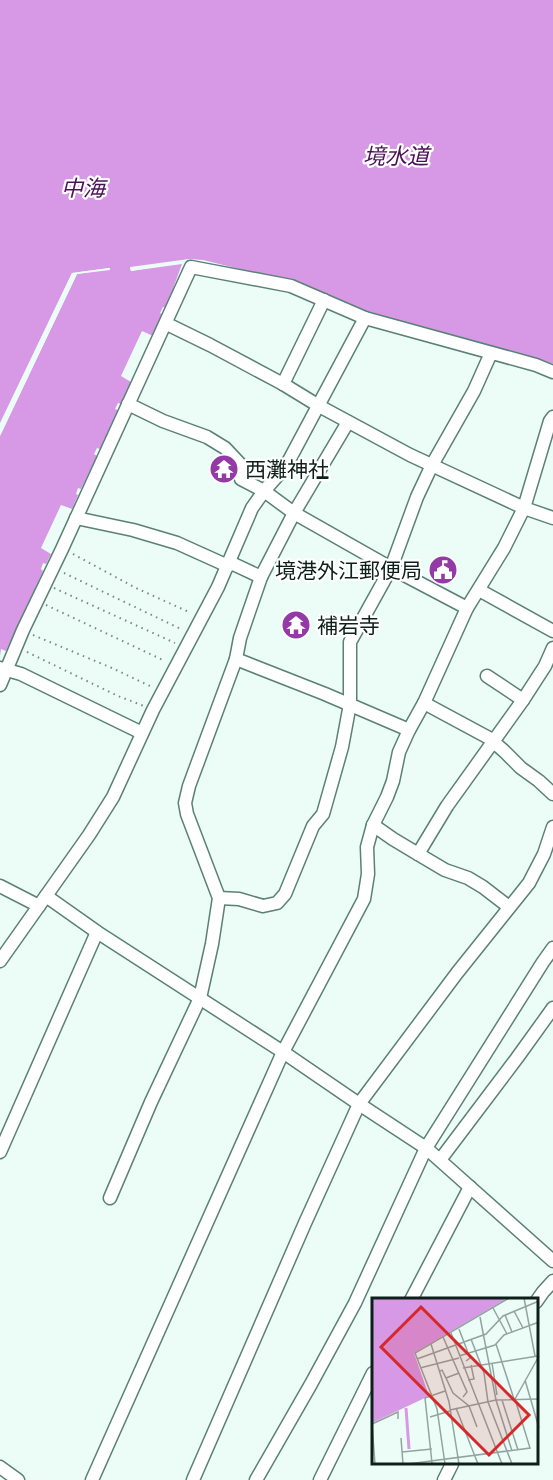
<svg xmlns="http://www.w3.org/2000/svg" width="553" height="1480" viewBox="0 0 553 1480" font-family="Lora,'Noto Sans JP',serif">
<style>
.water{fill:#d798e6}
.pier{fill:#ecfdf8}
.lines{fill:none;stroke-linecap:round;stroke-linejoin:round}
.minor-casing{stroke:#5a8176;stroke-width:15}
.path{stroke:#788984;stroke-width:2;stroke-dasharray:1.5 4.5;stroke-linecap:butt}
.minor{stroke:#fff;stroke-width:12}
.labels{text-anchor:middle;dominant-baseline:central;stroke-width:4.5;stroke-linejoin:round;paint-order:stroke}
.poi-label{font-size:21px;fill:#0e1f1a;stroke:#fff;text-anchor:start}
.water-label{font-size:22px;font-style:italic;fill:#4a1156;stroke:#fff}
.inset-river{fill:none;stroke:#d798e6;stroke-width:3}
.inset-road{fill:none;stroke:#93a49f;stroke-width:1.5}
.view{fill:#d62828;fill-opacity:0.15;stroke:#d62828;stroke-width:3}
.inset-edge{fill:none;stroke:#0e1f1a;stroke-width:3}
</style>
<rect width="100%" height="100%" fill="#ecfdf8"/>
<polygon class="water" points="0,0 553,0 553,364 539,359 408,326 366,313 296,283 203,260 189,259 130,267 131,271 182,264 166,308 163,307 160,313 162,314 153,336 142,331 121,376 131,382 121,404 118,403 115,409 118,410 100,449 97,448 94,454 97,456 81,489 78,488 76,494 78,495 72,509 61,505 41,548 51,554 46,564 43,563 41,569 43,571 6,651 1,649 0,656 0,436 77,274 110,269 109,268 72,273 0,423"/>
<g class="pier">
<polygon points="188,260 187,262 131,271 130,268"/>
<polygon points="110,268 110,270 77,274 0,436 2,426 0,426 0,424 72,273"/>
</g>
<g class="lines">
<g class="minor-casing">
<g id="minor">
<polyline points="167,324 210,345 283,384 319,406 410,455 524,508 553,518"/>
<polyline points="283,384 324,300"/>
<polyline points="128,404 163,421 207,437 225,448 240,464 241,479 264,491 294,513 391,568 467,608"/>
<polyline points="76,518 133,530 177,543 228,566"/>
<polyline points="229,562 261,577 240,638 236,659 325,694 409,730"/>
<polyline points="261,577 294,513 348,422"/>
<polyline points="479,590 553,631"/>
<polyline points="0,668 21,674 142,733"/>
<polyline points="487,676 523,700 545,666 553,648"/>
<polyline points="0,685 23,630 62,549 191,267 291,286 365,318 536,365 553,372"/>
<polyline points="424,703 489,738 504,751 521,768 539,781 553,794"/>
<polyline points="373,825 393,839 418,854 447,806 523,700"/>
<polyline points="418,854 445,870 468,878 483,887 509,907"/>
<polyline points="0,886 39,906"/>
<polyline points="46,896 97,932 283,1052 359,1104 426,1148 553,1261"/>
<polyline points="219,898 239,899 263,906 277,903 285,894 313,826 323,814 342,747 350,704 350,642 391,568 417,497 432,465 474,391 491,353"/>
<polyline points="0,961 89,835 113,797 153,710 218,587 252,508 264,491 286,466 365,318"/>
<polyline points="0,1152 97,932"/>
<polyline points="440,1160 517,1058 553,1008"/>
<polyline points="110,1198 151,1102 200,998 212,944 219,898 187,814 185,803 189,786 236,659"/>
<polyline points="411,1300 470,1187"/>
<polyline points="536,1302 543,1292 553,1281"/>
<polyline points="0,1467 18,1480"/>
<polyline points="92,1480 283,1052 364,899 368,874 367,847 373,825 387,797 393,781 399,752 409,730 424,703 467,608 504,548 524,508 550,421 553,417"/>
<polyline points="193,1480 305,1223 359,1104 457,973 529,883 544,854 553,827"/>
<polyline points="256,1480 311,1384 355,1303 426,1148 543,962 553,948"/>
<polyline points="320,1480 373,1373"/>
<polyline points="444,1480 452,1464"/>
</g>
</g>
<g class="path">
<polyline points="73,554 136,588 191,613"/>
<polyline points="64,573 183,630"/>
<polyline points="54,588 175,643"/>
<polyline points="46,605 165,661"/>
<polyline points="33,635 112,668 152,687"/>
<polyline points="27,652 118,696 144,706"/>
</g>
<use href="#minor" class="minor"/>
</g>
<defs>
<g id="temple-disc" transform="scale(1.5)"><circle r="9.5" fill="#933aa6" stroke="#fff"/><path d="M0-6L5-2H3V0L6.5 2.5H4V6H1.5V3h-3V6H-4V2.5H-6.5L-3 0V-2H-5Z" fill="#fff"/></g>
<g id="civic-disc" transform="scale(1.5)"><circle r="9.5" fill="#933aa6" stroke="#fff"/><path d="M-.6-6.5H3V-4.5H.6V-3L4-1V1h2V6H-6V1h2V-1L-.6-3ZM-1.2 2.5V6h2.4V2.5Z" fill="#fff"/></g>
</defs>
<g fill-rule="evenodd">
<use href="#temple-disc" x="224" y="469"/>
<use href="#civic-disc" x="443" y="570"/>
<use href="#temple-disc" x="296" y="625"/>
</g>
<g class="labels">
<g class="poi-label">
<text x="245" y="469">西灘神社</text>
<text x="422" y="570" text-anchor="end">境港外江郵便局</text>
<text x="317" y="625">補岩寺</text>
</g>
<g class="water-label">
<text x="396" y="156">境水道</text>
<text x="83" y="188">中海</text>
</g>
</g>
<g transform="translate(372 1298)">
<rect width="166" height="166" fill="#ecfdf8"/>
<path d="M0 0H131L132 2 42 55 57 98 0 125Z" fill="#d798e6"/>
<path class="inset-river" d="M34 110 37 151"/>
<path class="inset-road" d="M152 0 163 58M121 10 135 36M142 13 151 30M133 17 140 34M108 19 124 102 140 153M87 31 98 60 94 63M79 35 130 166M71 39 95 94 91 99M99 41 112 75 116 104 140 166M59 46 77 104 87 166M124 46 142 101M87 58 123 47 132 37 167 24M45 61 114 36 131 18 167 3M120 65 125 97M48 70 87 60M91 70 166 58M67 74 70 72 74 80 87 75M74 80 81 95 97 108 105 129M96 82 102 81 99 67M153 82 167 130M130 102 146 152M84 110 106 166M78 112 124 102 167 101M58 119 78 113M0 126 3 166M0 126 26 114V121M29 140 31 166M30 154 60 151M60 165 53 100 73 93M36 166 158 150 143 101 167 58M73 166 65 111 43 55 137 0"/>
<path class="view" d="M49 9 157 117 117 157 9 49Z"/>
<rect width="166" height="166" class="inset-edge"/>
</g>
</svg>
